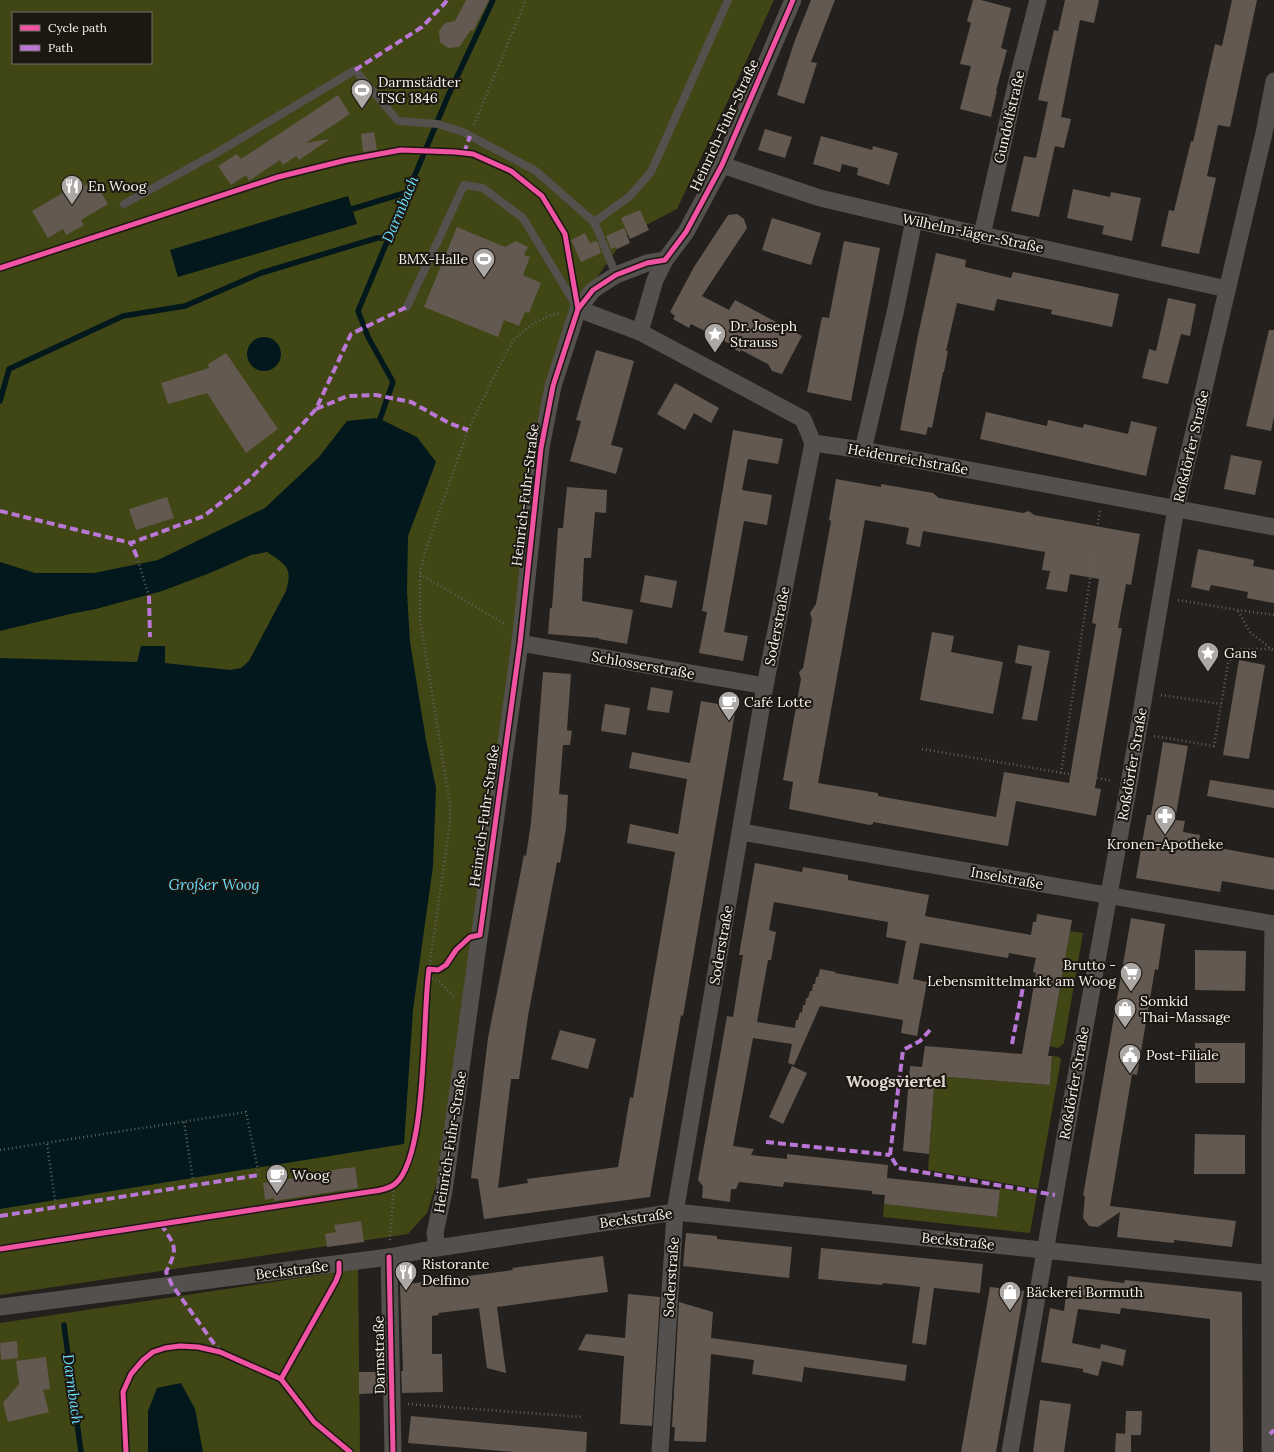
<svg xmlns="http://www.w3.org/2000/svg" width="1274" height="1452" viewBox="0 0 1274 1452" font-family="Lora,serif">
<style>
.green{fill:#404614;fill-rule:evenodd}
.water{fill:#03181d}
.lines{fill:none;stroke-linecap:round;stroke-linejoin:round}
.stream{stroke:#03181d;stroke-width:5.5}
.building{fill:#635950;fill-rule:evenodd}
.path{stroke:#62605e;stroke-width:2.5;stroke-dasharray:1 3;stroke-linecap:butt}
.service{stroke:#53504e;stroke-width:8}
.minor{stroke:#53504e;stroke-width:17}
.quiet{stroke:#ba77d6;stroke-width:4;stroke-dasharray:8 4;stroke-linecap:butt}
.cycleway-casing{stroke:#1d1712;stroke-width:8}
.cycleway{stroke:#f153a3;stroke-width:5}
.labels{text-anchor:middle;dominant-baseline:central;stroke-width:4;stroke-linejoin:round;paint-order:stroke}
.poi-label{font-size:14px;fill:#f6f2ee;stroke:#1d1712;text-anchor:start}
.street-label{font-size:14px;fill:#f6f2ee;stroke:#1d1712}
.water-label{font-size:15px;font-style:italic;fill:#69dffb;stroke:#1d1712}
.quarter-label{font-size:16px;font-weight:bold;fill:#e0d8d2;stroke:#1d1712}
</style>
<rect width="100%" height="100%" fill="#23201e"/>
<g class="green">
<path d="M0 0H774L733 90 677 209 627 235 573 311 533 454 516 650 442 1166 427 1213 408 1234 0 1295ZM13 13H151V63H13Z"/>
<polygon points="1070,931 1083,933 1064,1043 1058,1048 1050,1046"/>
<polygon points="1052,1056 1059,1057 1061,1060 1038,1189 928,1170 935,1076 1050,1085"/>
<polygon points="1000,1188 1037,1194 1030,1233 883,1217 884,1204 997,1217"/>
<polygon points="358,1269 360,1452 0,1452 0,1323"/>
</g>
<g class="water">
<polygon points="348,196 357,224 178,277 170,250"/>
<circle cx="264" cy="354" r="17"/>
<path d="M375 418 380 419 417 437 436 462 408 536 407 592 410 642 426 740 436 788 433 866 413 1010 404 1144 0 1209V658L137 662 141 646H165V663L230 670 241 668 249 661 286 591C293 567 286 565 267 552L251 555 210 573 162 591 96 609 70 614 0 631V562L35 573H94L158 560 265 508 319 457 347 421Z"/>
<polygon points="181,1383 195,1409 203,1452 148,1452 148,1411 157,1388"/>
</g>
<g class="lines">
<g class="stream">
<polyline points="352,209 408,192"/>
<polyline points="0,401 9,369 123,316 185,306 261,273 377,238 389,238"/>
<polyline points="380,419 393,382 368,337 358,311 448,96 493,0"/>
<polyline points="64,1325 81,1452"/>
</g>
</g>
<g class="building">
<polygon points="466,0 489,0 473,31 471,30 459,47 448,48 440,42 439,31 445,23 455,21"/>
<polygon points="811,0 835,0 811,62 817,63 804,104 777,95 795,40"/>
<polygon points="973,0 981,0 1011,8 1001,48 1007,50 996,91 997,91 991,117 960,109 971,66 960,64 971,23 967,21"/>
<polygon points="1065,0 1099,0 1094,23 1080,20 1061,117 1071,119 1064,148 1055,146 1039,217 1011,211 1024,156 1036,158 1048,102 1038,100 1054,30 1058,31"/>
<polygon points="1232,0 1257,0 1230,127 1218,125 1207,176 1216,178 1199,254 1161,246 1169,210 1174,211 1191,141 1193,142 1215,44 1222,46"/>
<polygon points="338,95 350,114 306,143 330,139 299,160 296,156 283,165 280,160 249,181 246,175 231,185 218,166 237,154 241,159"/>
<polygon points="765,129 792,137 785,158 758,150"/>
<polygon points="374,132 377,150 363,152 361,134"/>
<polygon points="821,136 872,150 873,146 898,153 889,185 857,175 858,168 842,164 840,172 813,164"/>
<polygon points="94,180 108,204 81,220 84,225 66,235 63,229 48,238 32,211 83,181 85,186"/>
<polygon points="1073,189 1110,197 1111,192 1141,198 1132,241 1102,234 1104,226 1067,218"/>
<polygon points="640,210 649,230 630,239 621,218"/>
<polygon points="737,214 744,219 747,228 702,296 729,310 735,300 802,336 782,374 772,371 768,364 741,350 740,352 730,347 730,344 691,324 689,328 673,319 675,316 670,312 694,267 728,215"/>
<polygon points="772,218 821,233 811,265 762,250"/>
<polygon points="457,227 505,247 516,241 528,247 524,255 530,257 523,275 541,283 529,313 525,312 519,326 504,320 498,337 424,307"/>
<polygon points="624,228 630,243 617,249 616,247 611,249 606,236"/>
<polygon points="585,233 590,243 596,241 598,242 601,253 581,262 571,240"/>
<polygon points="844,241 880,248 851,401 807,392 822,317 829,318"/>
<polygon points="936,253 966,260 965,267 1011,278 1013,272 1119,294 1112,327 1051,314 1052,310 997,299 994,311 957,303 946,351 948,351 944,372 943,372 932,428 928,427 926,435 900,430 918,335"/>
<polygon points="1168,298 1196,304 1190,336 1181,334 1168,384 1142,378 1149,349 1156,351"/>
<polygon points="1269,330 1274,330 1274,417 1271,431 1246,426"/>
<polygon points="596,350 634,361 611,445 623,448 616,474 570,461 581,421 576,420"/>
<polygon points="226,353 278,429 246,453 207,393 168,404 161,383 209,368 208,364"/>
<polygon points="675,383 719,408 711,423 694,413 685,430 657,414"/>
<polygon points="986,412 1047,426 1048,420 1083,428 1084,424 1128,434 1131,421 1157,427 1146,476 980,439"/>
<polygon points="733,430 783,439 778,464 748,459 742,490 772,495 767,525 744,521 724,632 748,636 743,661 699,653 707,612 702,611"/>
<polygon points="1231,455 1262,461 1255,495 1224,489"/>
<path d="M836 479 881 487V484L933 493 939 498 1023 513 1029 511 1034 515 1140 534 1131 585 1126 584 1118 628H1122L1095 788 1101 789 1096 816 1016 801 1008 846 873 822V824L870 825 789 809 793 782 783 780 801 679 799 672 803 668 812 619 810 613 816 604 831 521 829 520ZM865 520 909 528 906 544 920 547 923 531 1045 552 1042 570 1050 571 1046 589 1067 592 1070 574 1099 579 1092 623 1096 624 1069 783 1004 772 996 817 878 796V793L818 783Z"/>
<polygon points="567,487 607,490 606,513 595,512 591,558 584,558 582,601 633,610 627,644 599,639 599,638 548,634 550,608 552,608 558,528 563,528"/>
<polygon points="167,497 174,518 136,530 129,509"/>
<polygon points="1198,549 1254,560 1253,566 1274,570 1274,603 1247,598 1248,592 1211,585 1209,591 1191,587"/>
<polygon points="645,575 677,581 672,608 640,602"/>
<polygon points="932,632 954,636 951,652 1003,662 993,714 920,700"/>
<polygon points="1018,645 1050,651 1037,721 1022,719 1032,666 1015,663"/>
<polygon points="1239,660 1265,665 1249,759 1223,755"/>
<polygon points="543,672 571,674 567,730 572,731 570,745 563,745 559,794 568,795 566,828 560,863 557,862 528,1016 519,1079 511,1079 498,1188 528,1183 527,1179 618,1167 630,1097 633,1098 675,852 627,843 630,824 678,834 687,779 629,768 632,752 690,763 701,701 736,707 683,1016 681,1015 650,1197 484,1219 478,1179 471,1178 488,1038 524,855 526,856 531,823"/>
<polygon points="651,687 673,691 669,713 647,710"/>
<polygon points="605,704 630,708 626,735 601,731"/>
<polygon points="1163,742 1188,746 1175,820 1185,821 1183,832 1200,835 1198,844 1274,858 1274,890 1222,881 1220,892 1136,878 1147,815 1151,815"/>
<polygon points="1210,780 1274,790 1274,808 1207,796"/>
<path d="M755 863 802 872 803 867 848 875V880L929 895 925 916 1031 935 1033 922H1036L1037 914 1072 920 1048 1056H1052L1050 1085 935 1076 929 1154 903 1151 910 1066 922 1067 925 1046 1022 1054 1036 973 1033 972 1036 958 1009 953 1008 958 920 943 913 979 927 982 917 1036 901 1033 903 1020 820 1006 794 1065 788 1063 792 1044 753 1038 733 1146 754 1149 751 1155 787 1159V1154L888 1165 887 1178 1000 1190 997 1217 884 1204 885 1195 872 1194V1191L784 1182 783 1187 739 1182 736 1189H731L730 1202 702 1198 703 1186 698 1180 727 1016 733 1017 743 955H739ZM774 902 888 922 886 937 906 941 898 984 835 973 836 972 820 969 818 977H816L815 984H813L812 991H810L808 998H806L805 1005H803L802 1013 800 1012 798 1020H796L795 1028 757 1022 768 960H771L776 932 769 930Z"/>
<polygon points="1131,918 1165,924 1158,970 1155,969 1137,1075 1132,1074 1110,1206 1236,1221 1232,1247 1174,1240 1174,1243 1117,1237 1120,1212 1098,1227 1089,1226 1083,1218 1085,1196 1083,1196"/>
<polygon points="1195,950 1246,951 1245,991 1195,990"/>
<polygon points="560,1030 596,1039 588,1069 551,1059"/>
<rect x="1195" y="1043" width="50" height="40"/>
<polygon points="792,1066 807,1073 783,1124 769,1117"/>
<polygon points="1195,1134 1245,1135 1245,1174 1194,1174"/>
<polygon points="355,1167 358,1188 274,1201 274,1198 265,1200 263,1183 310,1176 310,1173"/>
<polygon points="361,1221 364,1242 327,1247 325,1234 336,1232 334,1225"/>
<polygon points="686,1233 717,1236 717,1239 792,1247 789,1278 683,1266"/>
<polygon points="821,1248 983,1264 980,1293 934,1288 926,1345 912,1343 920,1287 883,1283 882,1285 818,1279"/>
<polygon points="603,1256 608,1292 497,1307 506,1373 487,1368 479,1308 438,1313 439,1315 432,1316 432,1354 442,1354 443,1392 402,1393 401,1371 403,1371 400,1285 513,1270 512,1268"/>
<polygon points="1068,1276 1124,1283 1125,1280 1242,1292 1243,1452 1210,1452 1210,1319 1121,1308 1120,1314 1078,1309 1072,1343 1100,1349 1101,1344 1126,1350 1123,1366 1102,1361 1098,1376 1083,1372 1083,1369 1041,1362 1050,1308 1064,1311"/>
<polygon points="990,1287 1024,1291 996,1452 961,1452"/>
<polygon points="628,1294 660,1297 652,1426 620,1424 624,1356 578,1350 586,1334 625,1338"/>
<polygon points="679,1302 713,1312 711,1338 907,1365 905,1381 804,1367 802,1382 752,1374 754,1360 711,1354 706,1442 674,1441 675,1427 672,1427"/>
<polygon points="17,1341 18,1358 1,1360 0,1343"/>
<polygon points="46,1357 50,1389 43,1390 49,1412 8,1422 3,1403 19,1384 16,1361"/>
<polygon points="359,1372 381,1372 382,1393 359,1394"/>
<polygon points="1040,1400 1071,1404 1064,1452 1033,1452"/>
<polygon points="1126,1411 1142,1411 1141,1435 1131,1435 1131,1452 1115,1452 1116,1433 1125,1434"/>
<polygon points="411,1416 587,1432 586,1452 514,1452 408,1443"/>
</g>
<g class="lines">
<g class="path">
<polyline points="474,125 526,0"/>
<polyline points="1097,528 1100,511"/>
<polyline points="137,557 149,596"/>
<polyline points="420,574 505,624"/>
<polyline points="1178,600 1238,610 1274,615"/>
<polyline points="1238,611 1250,632 1274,651"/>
<polyline points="1161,695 1221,704"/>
<polyline points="1154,736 1214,746 1228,664 1233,655 1240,649 1273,649"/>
<polyline points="922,749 1069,774"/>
<polyline points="1061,773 1094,552"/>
<polyline points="1097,778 1112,781"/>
<polyline points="429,969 450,822 450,805 420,619 420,573 425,552 468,430 502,361 513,340 531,325 549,316 559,313"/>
<polyline points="428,977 438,980 454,997"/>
<polyline points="184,1122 194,1186"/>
<polyline points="47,1144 56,1207"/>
<polyline points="0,1150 246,1112 259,1175"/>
<polyline points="390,1240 394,1185"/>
<polyline points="408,1404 582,1417"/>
</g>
<g class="service">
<polyline points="124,204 213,155 355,70 398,121 438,124 463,132 536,171 594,222"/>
<polyline points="601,238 594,222 629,197 651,172 728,0"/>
<polyline points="603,243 616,275"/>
<polyline points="407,307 464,185 483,188 523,218 578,309"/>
<polyline points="0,1249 368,1192"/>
</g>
<g class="minor">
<polyline points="722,165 820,198 914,220 1227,289"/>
<polyline points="982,235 1016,85 1038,0"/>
<polyline points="578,309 640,332 803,419 813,443 863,450 1274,527"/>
<polyline points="640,332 655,280 665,260 686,232 722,165 793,0"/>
<polyline points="863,450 895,313 914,220"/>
<polyline points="520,643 765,686"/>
<polyline points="741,832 1274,924"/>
<polyline points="437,1248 435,1233 444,1191 520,643 541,448 553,386 578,309 593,290 616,275 647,263 665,260"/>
<polyline points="389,1257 393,1452"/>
<polyline points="0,1307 389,1257 437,1248 675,1212 1274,1274"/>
<polyline points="660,1452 675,1212 765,686 813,443"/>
<polyline points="1010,1452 1065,1137 1129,784 1176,508 1264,133 1274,81"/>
<polyline points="1270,1452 1270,1133 1273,924"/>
</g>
<g class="quiet">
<polyline points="355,70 422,27 445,3 447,0"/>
<polyline points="464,153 470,136"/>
<polyline points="316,409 348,396 376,395 411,402 449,423 468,430"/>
<polyline points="0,511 131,543"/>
<polyline points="137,557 131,543 204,516 247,482 291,437 316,409 351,334 407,307"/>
<polyline points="149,596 150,637"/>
<polyline points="930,1030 920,1041 903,1050 890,1155 898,1168 1055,1195"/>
<polyline points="1012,1044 1023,987"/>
<polyline points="766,1142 890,1155"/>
<polyline points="0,1216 259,1175"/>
<path d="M161 1224C175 1246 179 1247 166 1272L172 1285 220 1352"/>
<polyline points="1270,1434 1274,1430"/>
</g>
<g class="cycleway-casing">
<g id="cycleway">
<polyline points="0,268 278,177 347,160 401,150 455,152 473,154 511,171 542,196 565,234 578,309"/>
<path d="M0 1249 368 1192C376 1191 388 1190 395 1184 428 1156 422 1015 429 969L438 970 446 965 456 950 470 937 480 935 520 643 541 448 553 386 578 309 593 290 616 275 647 263 665 260 686 232 722 165 793 0"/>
<polyline points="389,1257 393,1452"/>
<polyline points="281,1379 336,1281 339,1273 339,1263"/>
<polyline points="126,1452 123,1392 131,1374 143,1360 153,1352 165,1348 180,1346 198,1347 220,1352 281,1379 314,1422 350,1452"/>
</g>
</g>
<use href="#cycleway" class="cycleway"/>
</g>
<defs>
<g id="stadium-pin" transform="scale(1.15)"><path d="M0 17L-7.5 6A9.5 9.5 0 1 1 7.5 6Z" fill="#aca8a5" stroke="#1d1712"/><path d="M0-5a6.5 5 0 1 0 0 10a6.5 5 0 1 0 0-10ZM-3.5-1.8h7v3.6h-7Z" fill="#fff"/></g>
<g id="restaurant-pin" transform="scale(1.15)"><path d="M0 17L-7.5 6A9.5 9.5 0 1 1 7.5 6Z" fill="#aca8a5" stroke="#1d1712"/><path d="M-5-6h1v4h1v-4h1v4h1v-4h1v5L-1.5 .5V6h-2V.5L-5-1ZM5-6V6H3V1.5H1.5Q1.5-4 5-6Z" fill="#fff"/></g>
<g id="sight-pin" transform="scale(1.15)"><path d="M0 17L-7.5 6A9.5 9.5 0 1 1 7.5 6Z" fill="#aca8a5" stroke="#1d1712"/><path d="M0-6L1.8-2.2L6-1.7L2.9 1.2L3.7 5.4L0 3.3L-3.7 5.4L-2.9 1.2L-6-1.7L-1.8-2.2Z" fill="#fff"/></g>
<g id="cafe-pin" transform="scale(1.15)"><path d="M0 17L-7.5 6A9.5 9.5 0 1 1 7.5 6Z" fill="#aca8a5" stroke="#1d1712"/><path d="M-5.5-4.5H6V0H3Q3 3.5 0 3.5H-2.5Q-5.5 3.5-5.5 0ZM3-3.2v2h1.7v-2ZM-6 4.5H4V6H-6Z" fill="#fff"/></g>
<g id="pharmacy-pin" transform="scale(1.15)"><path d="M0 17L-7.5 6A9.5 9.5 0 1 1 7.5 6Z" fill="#aca8a5" stroke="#1d1712"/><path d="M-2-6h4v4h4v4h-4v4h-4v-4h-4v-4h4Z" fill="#fff"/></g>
<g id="supermarket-pin" transform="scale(1.15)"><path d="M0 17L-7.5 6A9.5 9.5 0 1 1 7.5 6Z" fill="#aca8a5" stroke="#1d1712"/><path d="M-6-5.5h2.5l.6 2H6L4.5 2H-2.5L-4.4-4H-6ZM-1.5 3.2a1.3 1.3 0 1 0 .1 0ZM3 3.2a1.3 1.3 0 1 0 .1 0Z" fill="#fff"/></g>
<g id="shop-pin" transform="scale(1.15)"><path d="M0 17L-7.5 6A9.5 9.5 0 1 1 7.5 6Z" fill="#aca8a5" stroke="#1d1712"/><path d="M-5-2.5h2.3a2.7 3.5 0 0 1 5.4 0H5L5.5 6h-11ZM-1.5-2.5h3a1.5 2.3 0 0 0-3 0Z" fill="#fff"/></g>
<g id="civic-pin" transform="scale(1.15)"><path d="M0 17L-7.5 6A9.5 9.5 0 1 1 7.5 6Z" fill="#aca8a5" stroke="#1d1712"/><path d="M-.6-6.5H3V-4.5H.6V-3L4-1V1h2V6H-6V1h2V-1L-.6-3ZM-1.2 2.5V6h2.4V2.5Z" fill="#fff"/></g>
</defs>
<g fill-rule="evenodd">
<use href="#stadium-pin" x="362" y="90"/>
<use href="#restaurant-pin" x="72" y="186"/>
<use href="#stadium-pin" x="484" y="259"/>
<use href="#sight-pin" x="715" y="334"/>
<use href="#sight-pin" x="1208" y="653"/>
<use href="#cafe-pin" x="729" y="702"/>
<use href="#pharmacy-pin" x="1165" y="816"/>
<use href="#supermarket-pin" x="1131" y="973"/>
<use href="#shop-pin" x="1125" y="1009"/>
<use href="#civic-pin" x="1130" y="1055"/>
<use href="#cafe-pin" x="277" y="1175"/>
<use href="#restaurant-pin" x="406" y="1272"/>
<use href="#shop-pin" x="1010" y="1292"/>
</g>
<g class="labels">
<g class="poi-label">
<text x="378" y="82">Darmstädter<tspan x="378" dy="16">TSG 1846</tspan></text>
<text x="88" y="186">En Woog</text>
<text x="468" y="259" text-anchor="end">BMX-Halle</text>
<text x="730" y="326">Dr. Joseph<tspan x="730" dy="16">Strauss</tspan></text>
<text x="1224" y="653">Gans</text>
<text x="744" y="702">Café Lotte</text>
<text x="1165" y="844" text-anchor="middle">Kronen-Apotheke</text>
<text x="1116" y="965" text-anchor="end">Brutto -<tspan x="1116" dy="16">Lebensmittelmarkt am Woog</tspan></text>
<text x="1140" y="1001">Somkid<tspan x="1140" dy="16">Thai-Massage</tspan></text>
<text x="1146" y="1055">Post-Filiale</text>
<text x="292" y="1175">Woog</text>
<text x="422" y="1264">Ristorante<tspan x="422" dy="16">Delfino</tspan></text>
<text x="1026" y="1292">Bäckerei Bormuth</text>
</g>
<g class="street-label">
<text transform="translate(1009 117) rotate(-77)">Gundolfstraße</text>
<text transform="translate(724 125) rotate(-65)">Heinrich-Fuhr-Straße</text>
<text transform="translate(973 233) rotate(12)">Wilhelm-Jäger-Straße</text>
<text transform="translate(1191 446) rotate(-77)">Roßdörfer Straße</text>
<text transform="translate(908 459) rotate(10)">Heidenreichstraße</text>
<text transform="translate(525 495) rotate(-83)">Heinrich-Fuhr-Straße</text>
<text transform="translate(777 626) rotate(-79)">Soderstraße</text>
<text transform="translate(643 665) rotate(10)">Schlosserstraße</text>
<text transform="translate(1132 764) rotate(-80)">Roßdörfer Straße</text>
<text transform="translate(484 816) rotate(-82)">Heinrich-Fuhr-Straße</text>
<text transform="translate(1007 878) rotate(10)">Inselstraße</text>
<text transform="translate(721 945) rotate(-80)">Soderstraße</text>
<text transform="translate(1074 1083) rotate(-80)">Roßdörfer Straße</text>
<text transform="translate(450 1142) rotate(-81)">Heinrich-Fuhr-Straße</text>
<text transform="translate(636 1218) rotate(-8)">Beckstraße</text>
<text transform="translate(958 1241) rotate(6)">Beckstraße</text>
<text transform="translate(292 1270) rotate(-7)">Beckstraße</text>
<text transform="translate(671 1277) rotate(-86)">Soderstraße</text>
<text transform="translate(379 1355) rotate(-91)">Darmstraße</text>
</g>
<g class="water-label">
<text transform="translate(400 209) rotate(-67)">Darmbach</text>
<text x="214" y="884">Großer Woog</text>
<text transform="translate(73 1389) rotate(82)">Darmbach</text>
</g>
<g class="quarter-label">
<text x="896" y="1081">Woogsviertel</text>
</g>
</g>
<rect x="12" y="12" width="140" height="52" fill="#1d1712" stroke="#746f6a"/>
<rect x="20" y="25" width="20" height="6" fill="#f153a3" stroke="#746f6a"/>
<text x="48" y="32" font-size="12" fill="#f6f2ee">Cycle path</text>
<rect x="20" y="45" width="20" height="6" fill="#ba77d6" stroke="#746f6a"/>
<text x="48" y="52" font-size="12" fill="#f6f2ee">Path</text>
</svg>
